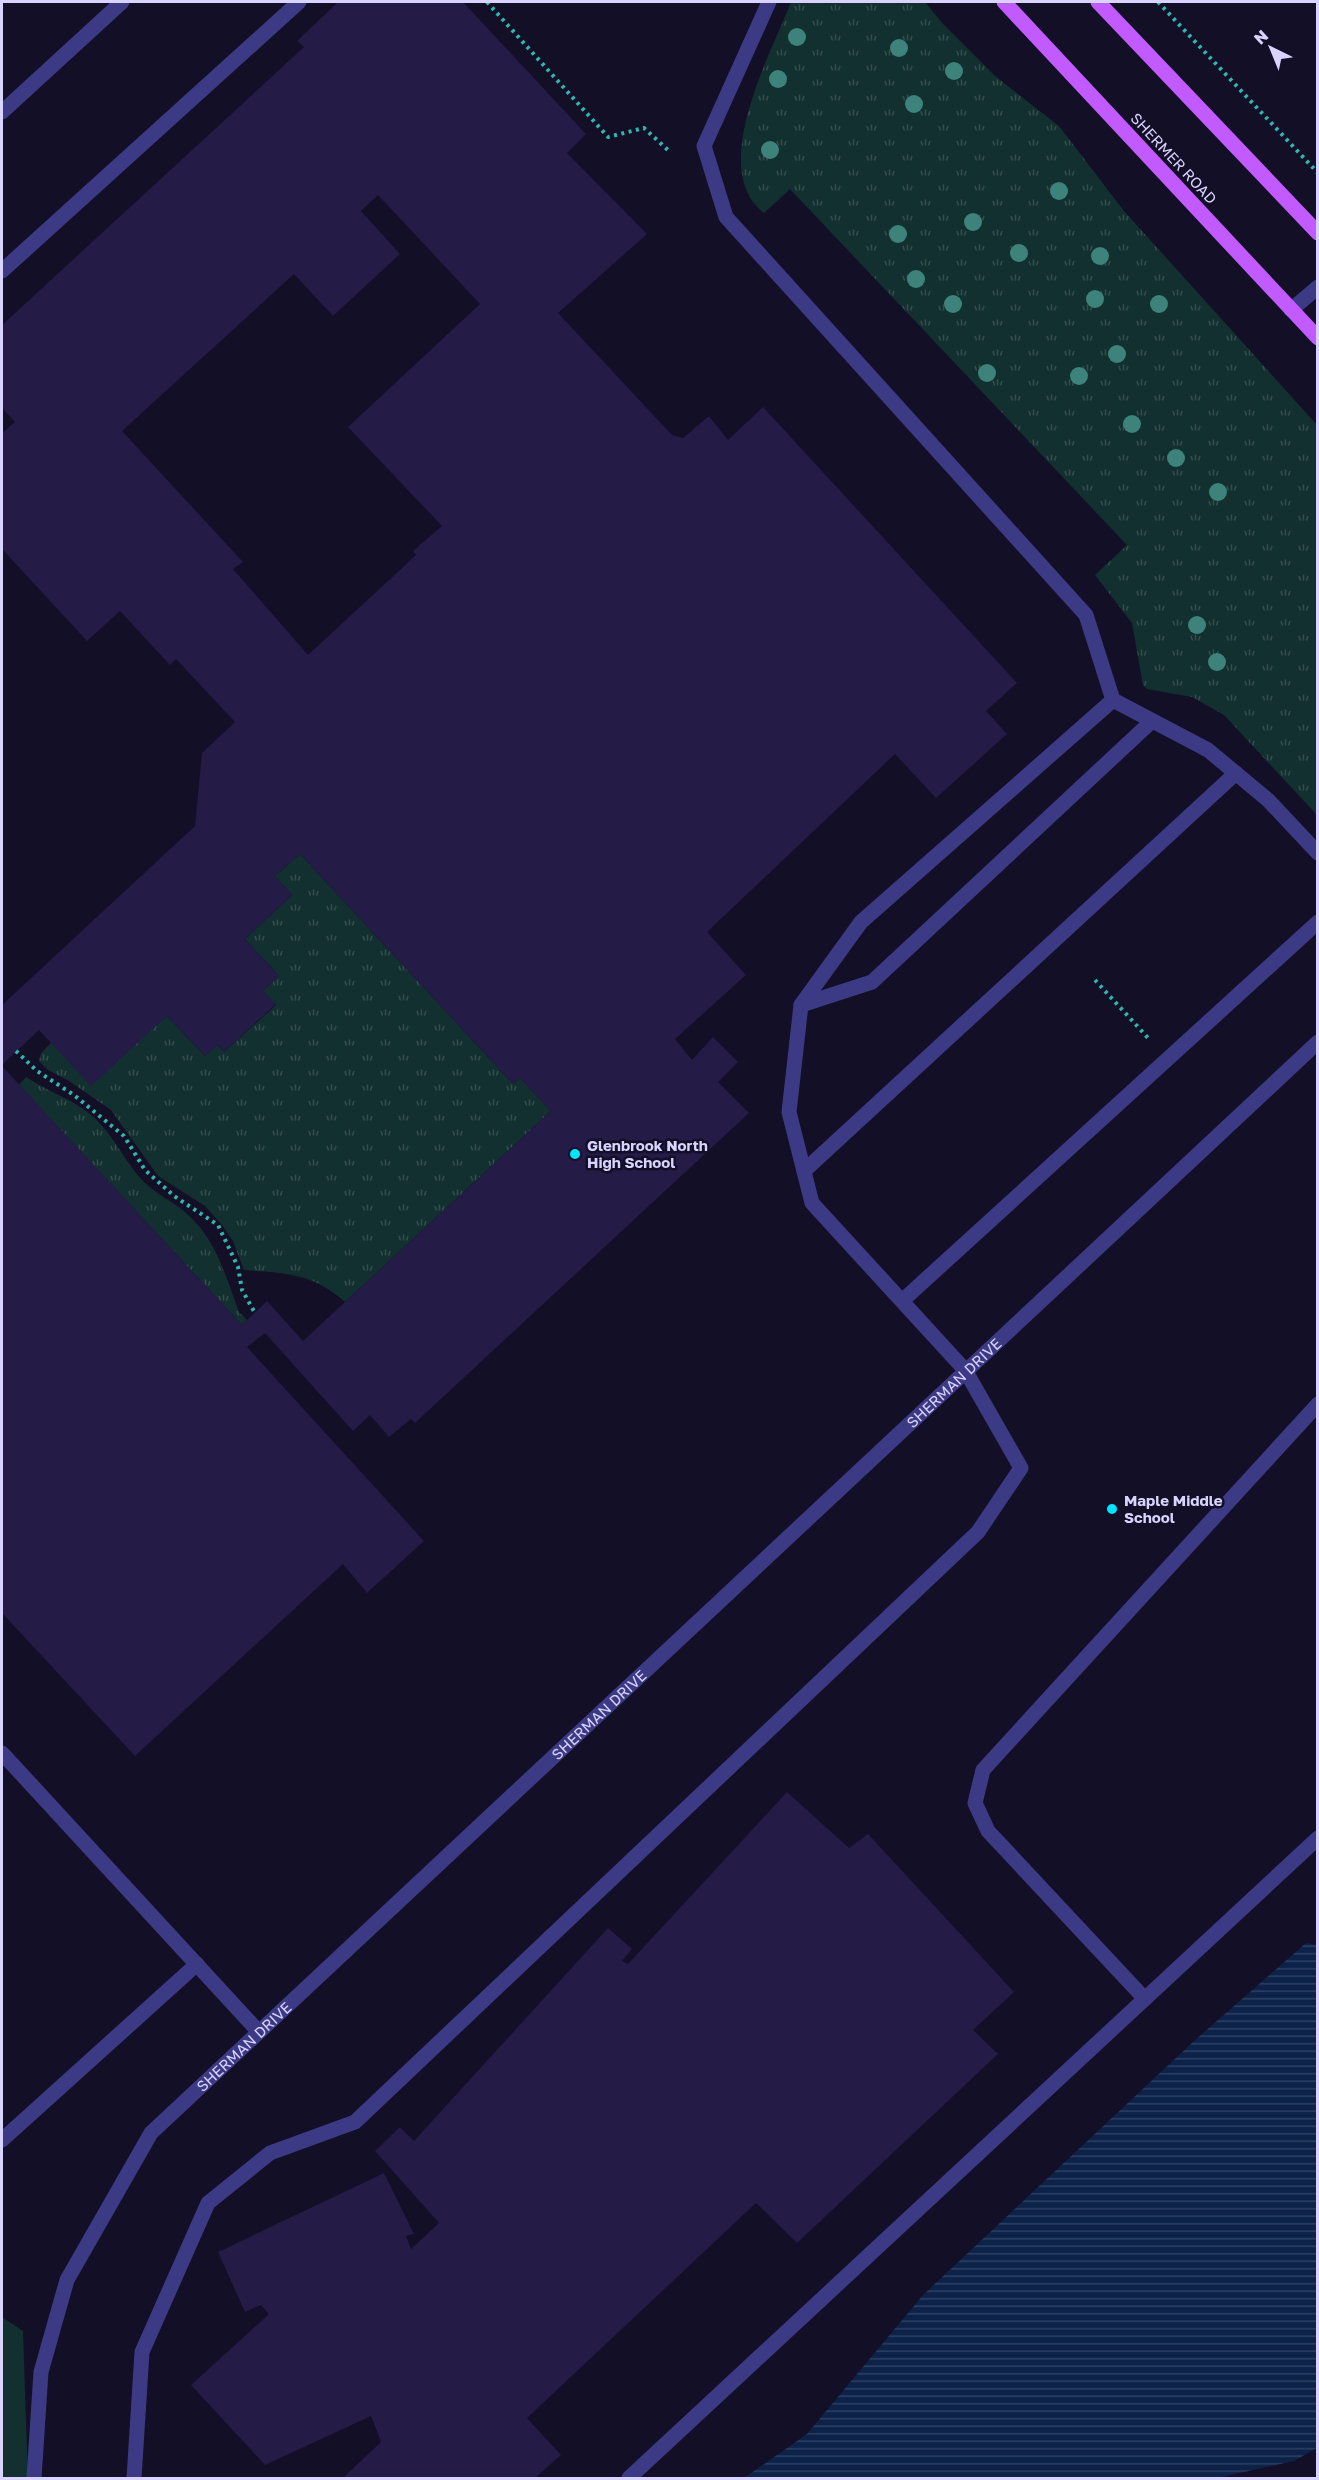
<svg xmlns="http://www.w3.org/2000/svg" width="1319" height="2480" viewBox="0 0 1319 2480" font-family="'Golos Text',sans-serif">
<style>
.grass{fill:url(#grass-tufts)}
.park{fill:#12302f}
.water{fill:url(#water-rules)}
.building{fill:#241b47;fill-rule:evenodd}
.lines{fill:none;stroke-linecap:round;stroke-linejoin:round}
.path{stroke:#2fb8b0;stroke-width:4;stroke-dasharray:3 4.5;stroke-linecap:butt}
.minor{stroke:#3d3a85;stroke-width:15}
.major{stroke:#c25bff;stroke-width:15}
.tree{fill:#3d827b}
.poi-dot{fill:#00e5ff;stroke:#130f26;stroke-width:2}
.labels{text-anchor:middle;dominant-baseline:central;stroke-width:5;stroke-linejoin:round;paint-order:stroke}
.street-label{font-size:15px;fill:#d9d4ff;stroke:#130f26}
.poi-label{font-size:15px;font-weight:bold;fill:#d9d4ff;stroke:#130f26;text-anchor:start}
</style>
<defs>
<pattern id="grass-tufts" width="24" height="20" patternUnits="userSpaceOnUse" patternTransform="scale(1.5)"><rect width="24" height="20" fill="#12302f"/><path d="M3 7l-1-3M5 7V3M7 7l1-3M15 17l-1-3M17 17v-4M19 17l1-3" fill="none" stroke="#344d4e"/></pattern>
<pattern id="water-rules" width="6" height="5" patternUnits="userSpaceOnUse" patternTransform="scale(1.5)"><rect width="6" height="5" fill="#0c2248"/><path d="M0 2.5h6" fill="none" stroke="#2f4163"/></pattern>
</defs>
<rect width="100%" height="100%" fill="#130f26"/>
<g class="grass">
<path d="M791 2H925L943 24 995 76 1059 126 1124 211 1317 425V815L1224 715 1192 697 1147 689 1143 685 1132 623 1095 575 1127 545 790 189 764 213C707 169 771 54 791 2Z"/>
<path d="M300 854 513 1084 520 1078 551 1111 345 1302C313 1273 285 1273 244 1270L233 1241 222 1225 205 1206 158 1176 111 1110 69 1081 48 1070 39 1061 41 1053 51 1043 167 1016 205 1056 217 1045 224 1052 276 1005 263 991 279 976 245 939 292 895 275 876Z"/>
<path d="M26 1077C45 1090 67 1097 86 1111 112 1130 122 1159 144 1182 156 1194 172 1201 185 1212 216 1238 225 1275 239 1312L247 1320 242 1325 19 1085Z"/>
</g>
<polygon class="park" points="2,2317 23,2331 28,2478 2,2478"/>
<polygon class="water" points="1306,1943 1318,1945 1317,2448 1294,2461 1217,2478 744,2478 807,2434 923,2295 1194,2041"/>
<g class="building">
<path d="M338 2H463L586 134 567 153 647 234 558 313 672 435 683 438 709 416 728 440 763 407 1017 683 986 711 1007 734 936 798 895 754 707 932 746 975 675 1039 692 1060 713 1037 738 1062 718 1082 749 1113 415 1423 411 1419 389 1437 370 1415 353 1431 265 1333 247 1347 424 1541 367 1593 343 1564 135 1756 2 1613V1066L242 1325 267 1301 303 1341 551 1111 520 1078 513 1084 300 854 275 876 292 895 245 939 279 976 263 991 276 1004 224 1052 217 1045 205 1056 167 1016 91 1086 39 1030 2 1065V1005L195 826 202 753 235 722 176 659 170 665 120 611 87 641 2 549V433L15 422 2 408V325L304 47 297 41ZM378 195 480 304 348 427 442 526 413 551 416 555 308 655 233 569 243 562 122 431 294 274 333 316 400 254 361 211Z"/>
<polygon points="787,1792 849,1848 868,1834 1014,1992 973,2030 998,2054 797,2243 756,2203 527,2418 561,2455 535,2478 343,2478 381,2442 371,2416 265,2465 191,2385 269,2314 261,2305 245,2312 218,2252 384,2173 414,2234 406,2236 411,2249 439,2223 375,2151 400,2127 414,2141 608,1928 632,1949 622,1961 628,1964"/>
</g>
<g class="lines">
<g class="path">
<polyline points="487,2 608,137 644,128 669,151"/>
<polyline points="1158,2 1318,173"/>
<polyline points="1095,980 1149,1039"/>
<polyline points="16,1051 37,1071 74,1095 124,1136 145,1170 174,1196 218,1225 238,1267 242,1290 255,1313"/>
</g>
<g class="minor">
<polyline points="769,2 704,146 726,217 1086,615 1113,700 1208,750 1268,800 1318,853"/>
<polyline points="2,112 122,2"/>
<polyline points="2,271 299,2"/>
<polyline points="1291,310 1318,287"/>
<polyline points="801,1005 872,982 1152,721"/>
<polyline points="804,1171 1236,773"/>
<polyline points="902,1301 1318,922"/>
<polyline points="2,1753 258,2031"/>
<polyline points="1145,1999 988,1831 975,1803 983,1770 1318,1404"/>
<polyline points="2,2140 197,1964"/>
<path id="s1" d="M34 2478 41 2372 67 2280 151 2133 1318 1042"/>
<polyline points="134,2478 142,2352 208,2203 270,2153 355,2122 978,1532 1021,1468 965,1370 812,1203 789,1112 801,1005 861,922 1113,700"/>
<polyline points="629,2478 1318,1838"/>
</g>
<g class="major">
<polyline points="1004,2 1318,338"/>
<polyline points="1098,2 1318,233"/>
</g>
</g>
<g class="tree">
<circle cx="797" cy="37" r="9"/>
<circle cx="899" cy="48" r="9"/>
<circle cx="954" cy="71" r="9"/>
<circle cx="778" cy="79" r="9"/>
<circle cx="914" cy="104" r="9"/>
<circle cx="770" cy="150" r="9"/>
<circle cx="1059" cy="191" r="9"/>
<circle cx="973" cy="222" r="9"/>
<circle cx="898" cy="234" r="9"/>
<circle cx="1019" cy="253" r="9"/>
<circle cx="1100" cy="256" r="9"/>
<circle cx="916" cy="279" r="9"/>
<circle cx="1095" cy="299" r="9"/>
<circle cx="953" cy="304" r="9"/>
<circle cx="1159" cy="304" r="9"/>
<circle cx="1117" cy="354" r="9"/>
<circle cx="987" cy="373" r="9"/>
<circle cx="1079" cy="376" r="9"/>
<circle cx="1132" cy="424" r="9"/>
<circle cx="1176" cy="458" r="9"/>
<circle cx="1218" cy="492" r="9"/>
<circle cx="1197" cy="625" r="9"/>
<circle cx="1217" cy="662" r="9"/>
</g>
<g class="poi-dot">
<circle cx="575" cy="1154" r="6"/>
<circle cx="1112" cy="1509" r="6"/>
</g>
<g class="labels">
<g class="street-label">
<text transform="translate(1174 158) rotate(47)">SHERMER ROAD</text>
<text stroke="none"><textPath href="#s1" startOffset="1470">SHERMAN DRIVE</textPath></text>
<text stroke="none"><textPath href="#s1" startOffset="984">SHERMAN DRIVE</textPath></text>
<text stroke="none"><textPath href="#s1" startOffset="498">SHERMAN DRIVE</textPath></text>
</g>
<g class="poi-label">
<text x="587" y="1145">Glenbrook North<tspan x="587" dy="17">High School</tspan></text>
<text x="1124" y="1500">Maple Middle<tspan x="1124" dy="17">School</tspan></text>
</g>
</g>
<rect width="1319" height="2480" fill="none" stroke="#d9d4ff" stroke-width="6"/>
<g transform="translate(1271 48) rotate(317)" stroke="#130f26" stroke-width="4.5" paint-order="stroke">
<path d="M0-4.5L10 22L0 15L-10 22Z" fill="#d9d4ff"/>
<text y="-9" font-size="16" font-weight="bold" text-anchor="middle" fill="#d9d4ff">N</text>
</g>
</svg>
